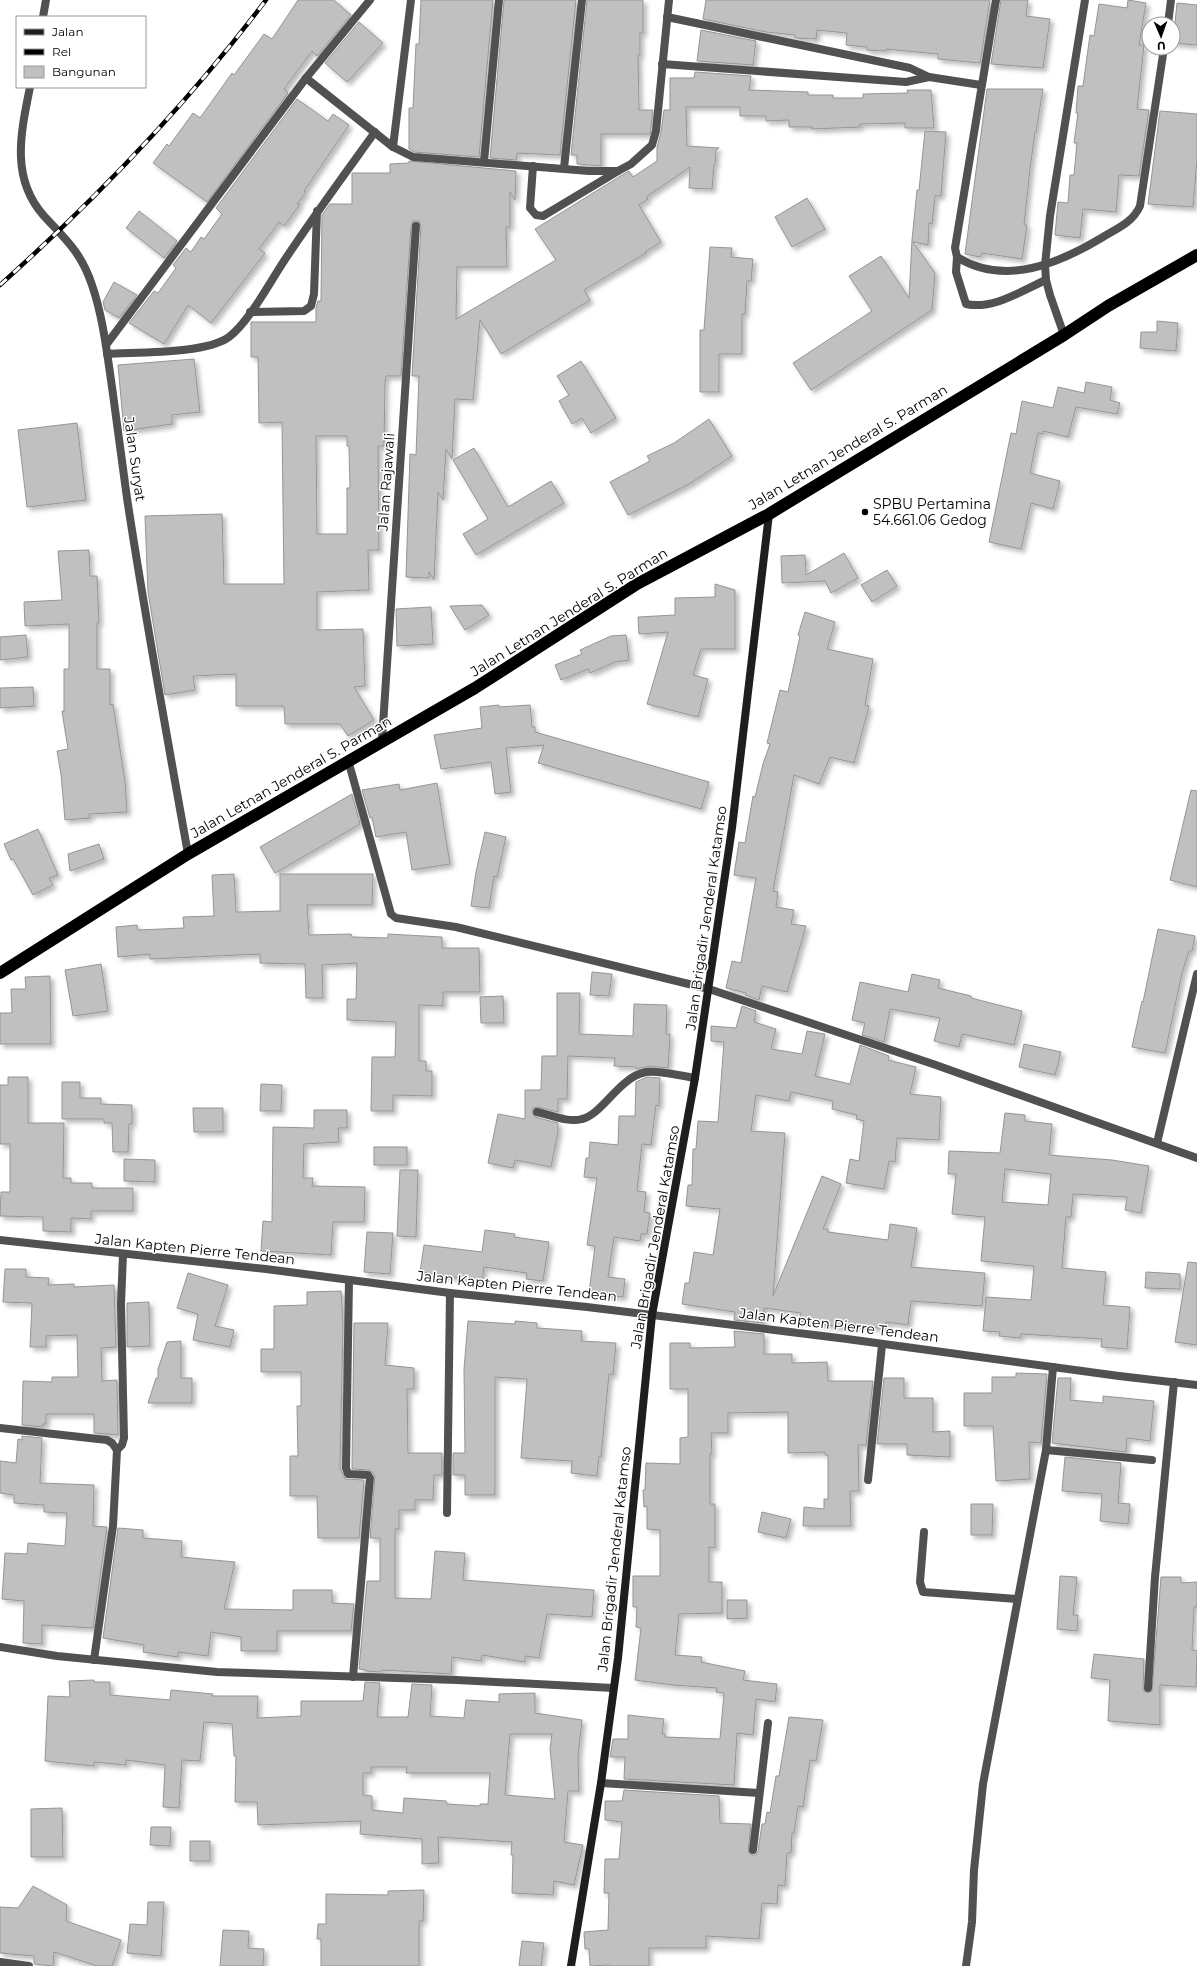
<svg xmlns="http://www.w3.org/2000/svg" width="1197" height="1966" viewBox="0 0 1197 1966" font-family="Montserrat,sans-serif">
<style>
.building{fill:#c0c0c0;stroke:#959595;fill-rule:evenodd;filter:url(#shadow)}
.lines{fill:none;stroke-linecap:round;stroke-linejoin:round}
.street{stroke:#515151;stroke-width:8}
.secondary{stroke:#1e1e1e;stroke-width:8}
.highway{stroke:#000;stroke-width:12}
.rail-casing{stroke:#000;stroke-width:4.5}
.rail{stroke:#fff;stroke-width:3;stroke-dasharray:9;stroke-linecap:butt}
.poi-dot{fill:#000;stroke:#fff;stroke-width:1.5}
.labels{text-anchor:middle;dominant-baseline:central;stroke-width:3;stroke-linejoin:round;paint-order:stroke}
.street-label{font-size:14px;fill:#000;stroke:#fff}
.poi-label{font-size:14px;fill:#000;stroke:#fff;text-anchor:start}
</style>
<defs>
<filter id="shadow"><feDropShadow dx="3.5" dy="3.5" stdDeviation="2" flood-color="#0004"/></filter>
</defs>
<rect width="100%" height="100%" fill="#fff"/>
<g class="building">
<polygon points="298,0 334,0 351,15 317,56 312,51 284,89 288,93 207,202 153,163 167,144 169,146 193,113 200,118 232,73 234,75 264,34 272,39"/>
<polygon points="421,0 493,0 479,157 414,152 409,149 409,108 413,108 416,44 419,44"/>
<polygon points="504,0 576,0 560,155 517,153 516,160 490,158"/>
<polygon points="587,0 643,0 643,33 640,33 640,55 638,55 639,110 653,110 650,134 601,134 601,166 577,164 577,155 571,155"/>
<polygon points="706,0 990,0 980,63 938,59 938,54 886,49 886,51 867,50 867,47 846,45 847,33 817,30 816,39 795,38 795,35 766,32 703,19"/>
<polygon points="1001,0 1028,0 1026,16 1050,19 1043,68 991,64"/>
<polygon points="1128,0 1146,3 1139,45 1144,45 1137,109 1149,110 1139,176 1119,175 1116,212 1083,209 1080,238 1055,235 1058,202 1068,203 1070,175 1074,175 1077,143 1074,143 1078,113 1076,113 1078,86 1083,86 1090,35 1094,36 1099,4 1127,8"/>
<polygon points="1177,3 1197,5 1197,45 1173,43"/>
<polygon points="359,22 383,43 347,82 325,63"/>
<polygon points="701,30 756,41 753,65 697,61"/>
<path d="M695 72 751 76 749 90 808 92V95H833V98H863V94L908 93 907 90H931L934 128H905V123L860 124V127L812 129V127H789V120L766 121V116H740V107H686L687 146 719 148 716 150 715 165H714L712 189 689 188 690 167 646 197 648 199 639 205 661 242 645 252 646 253 584 290 590 300 501 354 480 320 473 400 455 399 452 459 446 449 443 500 438 492 434 580 429 572V578L406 577 410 454 416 455 419 376H412L421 226 419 221H413L411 226 401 376H386L385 382 384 446H378L379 550H368L369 590 317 592V630L363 629 365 686 354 687 374 720 348 736 340 724H285L284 706H236V674L193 676 195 690 165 695 148 592 145 516 222 514 224 584H284L282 422 259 423 258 357H251V322H316V307L318 301H321L322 215 330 204H352V173H390V164L409 163V161L516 171 515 200 510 192V227H506L507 267H457L456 319 556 260 535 229 622 175 629 171 633 177 657 161V147L661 132 664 110H670V78H694ZM316 436H347V446H349L350 488H347V534H317Z"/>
<polygon points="987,89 1043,89 1036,132 1035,132 1030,169 1024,225 1027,225 1022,259 982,253 980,257 965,254"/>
<polygon points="297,99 328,121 333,114 349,125 304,191 306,192 297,204 300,204 284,226 279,222 259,249 265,253 211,323 188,305 164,344 129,323 154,291 158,293 176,268 173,265 186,248 191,252 201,237 204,239 222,214 216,208"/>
<polygon points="1160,111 1197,114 1197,160 1193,207 1148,204"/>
<polygon points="925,131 946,132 941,196 935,196 932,224 929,223 928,245 913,242 935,273 932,310 811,390 793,363 872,311 849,276 881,256 909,298 912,240 917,190 919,190"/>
<polygon points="807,198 825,229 792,247 775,217"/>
<polygon points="139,211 177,241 164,258 126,228"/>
<polygon points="710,247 732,248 731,257 753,259 751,281 747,281 745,314 742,314 742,354 719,354 719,392 700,392 700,330 704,330"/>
<polygon points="114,282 137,295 119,318 105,310 103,302"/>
<polygon points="1157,321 1178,323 1176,351 1140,348 1141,332 1157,332"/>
<polygon points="194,359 200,412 172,415 172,424 124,431 118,365"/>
<polygon points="581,361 616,418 591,433 582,418 572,424 559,401 569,395 557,376"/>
<polygon points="1086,382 1112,387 1110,400 1120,403 1117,414 1076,407 1068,437 1043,431 1043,434 1038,433 1030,473 1060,481 1053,509 1031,503 1021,549 989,542 1011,433 1016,434 1022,401 1053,408 1058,387 1084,393"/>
<polygon points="709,419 732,456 689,484 628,515 610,482 650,461 647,456 674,443"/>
<polygon points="77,423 86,500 27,507 18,430"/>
<polygon points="474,448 508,507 551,481 564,503 476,555 463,534 488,519 453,460"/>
<polygon points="89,550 90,576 97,576 99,623 97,623 97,669 110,669 110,705 113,704 125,781 127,812 89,814 90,818 65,820 61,774 57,751 68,749 62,711 64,711 64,669 69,669 69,624 25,626 24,602 62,600 58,551"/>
<polygon points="844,553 858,578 831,593 825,581 782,583 781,556 805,555 806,575"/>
<polygon points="887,570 897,586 872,602 861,585"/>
<polygon points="715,584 735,590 735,649 701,649 693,675 708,679 698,717 647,704 668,632 639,634 638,617 675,615 675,598 715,597"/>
<polygon points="482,605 489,615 465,630 450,606"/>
<polygon points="431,607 433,644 397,646 396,609"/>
<polygon points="805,612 835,622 827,649 873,659 865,705 869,706 854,763 830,757 819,784 794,775 773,891 778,892 776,907 794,910 791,924 806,926 787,992 762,986 759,1000 745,995 746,993 726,988 732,961 741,963 756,878 734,875 739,842 745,843 753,796 755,797 763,764 770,744 767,743 780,690 788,692 800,636 798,635"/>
<polygon points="26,635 28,657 0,660 0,637"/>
<polygon points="626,635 629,660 615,662 590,673 588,669 561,680 555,665 582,654 580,650 611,636"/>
<polygon points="33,687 34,706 0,708 0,688"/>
<polygon points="499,705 499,707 530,705 532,727 535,727 535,732 709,782 701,809 538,763 544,745 506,748 511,792 495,794 491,762 441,769 434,735 482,728 480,707"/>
<polygon points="437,783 450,864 412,870 406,832 376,837 372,817 370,818 362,790 399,784 400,790"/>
<polygon points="1191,790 1197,791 1197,887 1170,880"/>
<polygon points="352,794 360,824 275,873 260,847"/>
<polygon points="38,829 58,875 49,878 53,885 33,895 13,859 11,860 4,844"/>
<polygon points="485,832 506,837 497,877 494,876 489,908 471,906 476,872"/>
<polygon points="99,844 104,859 70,871 68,854"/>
<polygon points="234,874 236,912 280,911 280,874 373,874 372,905 307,905 309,935 351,934 352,937 388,938 388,934 442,937 442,948 479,948 480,992 443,992 443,1006 419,1005 419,1061 426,1061 426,1071 432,1071 432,1096 393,1095 393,1111 371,1111 372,1057 395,1057 396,1022 347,1020 347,999 356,999 357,963 322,965 323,998 306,998 305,964 260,963 260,954 150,959 150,954 118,957 116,927 137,925 138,930 184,928 183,917 214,916 212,875"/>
<polygon points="1158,929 1195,936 1192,951 1189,951 1182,973 1165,1053 1132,1047 1142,1001 1143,1002"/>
<polygon points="101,964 108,1011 73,1016 65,970"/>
<polygon points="592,972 612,974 609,996 590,995"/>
<polygon points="912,974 940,980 938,988 971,996 971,998 1022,1011 1014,1045 962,1034 959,1047 934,1041 940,1018 890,1009 884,1042 862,1035 865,1023 852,1020 860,982 908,992"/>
<polygon points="50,976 51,1044 0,1044 0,1013 12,1013 11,989 26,989 25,977"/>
<polygon points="557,993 580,993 579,1034 633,1036 634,1004 667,1005 666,1034 670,1034 668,1068 650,1066 636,1069 636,1067 614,1066 615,1058 568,1056 567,1099 558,1099 558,1112 538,1107 533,1108 532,1111 535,1117 558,1123 558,1132 551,1167 515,1160 513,1168 488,1163 498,1114 525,1119 525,1090 541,1090 542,1056 557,1056"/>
<polygon points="503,996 504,1023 481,1023 480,997"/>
<polygon points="742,1006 756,1011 754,1022 776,1029 771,1049 802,1054 807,1031 825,1034 815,1076 850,1084 860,1045 889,1056 888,1060 916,1067 910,1094 941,1097 939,1140 897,1138 895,1162 889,1161 884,1189 846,1183 850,1159 859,1161 864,1121 856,1119 857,1115 832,1109 833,1101 791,1092 789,1101 756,1095 751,1131 785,1133 773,1296 822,1176 841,1184 823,1229 828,1229 828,1232 888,1240 890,1224 917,1228 911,1267 985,1273 982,1306 911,1301 908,1325 886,1322 886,1329 847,1324 846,1328 800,1321 801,1313 764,1308 764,1323 734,1320 735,1312 682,1304 685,1283 689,1283 694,1252 713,1255 720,1209 686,1206 688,1185 692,1185 693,1149 696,1149 698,1121 718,1122 724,1042 711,1041 711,1026 736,1028"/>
<polygon points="1024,1044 1061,1052 1055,1075 1019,1067"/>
<polygon points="8,1077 28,1077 28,1123 64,1123 63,1178 71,1178 71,1183 92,1183 92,1188 133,1188 133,1211 91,1211 91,1219 71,1218 71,1232 43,1231 43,1217 0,1216 1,1192 10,1192 10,1144 0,1144 0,1085 8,1085"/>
<polygon points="647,1077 660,1078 659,1106 656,1105 651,1145 642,1144 637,1191 646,1192 644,1212 650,1213 647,1234 641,1234 640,1241 614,1237 608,1277 625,1279 623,1297 589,1293 595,1246 587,1245 597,1178 584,1177 586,1158 589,1158 590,1142 618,1145 619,1116 635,1116 636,1082"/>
<polygon points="62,1082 80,1082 80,1098 101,1098 101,1104 132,1105 132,1124 129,1124 128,1152 113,1152 112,1123 104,1123 104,1119 62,1119"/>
<polygon points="261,1084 282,1085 281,1111 260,1111"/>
<polygon points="193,1108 223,1108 223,1132 194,1132"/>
<polygon points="314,1110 347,1110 347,1128 338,1128 339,1142 304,1144 303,1178 313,1178 312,1186 365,1187 364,1222 333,1222 331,1255 261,1251 263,1221 272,1222 273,1127 314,1128"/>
<path d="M1005 1113 1025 1115V1121L1052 1124 1049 1155 1112 1160 1149 1166 1141 1213 1125 1210 1127 1197 1073 1194 1071 1217H1066L1062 1268 1106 1272 1103 1305 1130 1307 1127 1349 1101 1347 1102 1339 1021 1334 1020 1338 999 1336 1000 1332 983 1331 986 1297 1031 1300 1034 1266 981 1261 985 1217 952 1214 956 1174H948L949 1151 1000 1153ZM1005 1169 1051 1174 1048 1205 1002 1202Z"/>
<rect x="374" y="1147" width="33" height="18"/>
<polygon points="124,1159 155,1160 155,1182 124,1181"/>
<polygon points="400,1170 418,1170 416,1237 397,1236"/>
<polygon points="485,1230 515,1234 514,1237 549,1242 543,1281 526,1279 527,1273 484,1267 482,1282 420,1272 424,1245 482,1252"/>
<polygon points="367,1232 393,1233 390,1274 364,1272"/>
<polygon points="1188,1262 1197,1263 1197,1345 1175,1342"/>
<polygon points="5,1269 26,1269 26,1277 49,1278 48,1285 74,1284 74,1287 114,1285 116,1347 101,1348 102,1381 117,1380 118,1435 94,1433 94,1414 46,1414 46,1424 43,1424 43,1427 22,1425 23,1381 52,1382 52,1377 78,1377 77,1335 46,1336 46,1347 30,1347 32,1303 3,1302"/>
<polygon points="1146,1272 1180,1274 1180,1289 1145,1288"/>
<polygon points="188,1273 228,1285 215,1326 234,1330 230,1347 193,1340 198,1314 177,1308"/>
<polygon points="341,1291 343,1323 340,1468 345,1479 364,1480 359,1538 318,1538 317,1496 290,1496 290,1456 298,1456 297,1406 301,1406 301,1372 261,1372 261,1349 274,1349 274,1306 307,1305 307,1292"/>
<polygon points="149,1302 150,1346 127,1347 127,1303"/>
<polygon points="468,1321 515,1324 515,1321 537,1323 537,1328 582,1331 581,1341 616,1343 613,1375 609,1374 601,1457 599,1456 597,1476 571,1473 572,1461 521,1458 527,1379 495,1377 495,1495 465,1495 465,1475 453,1475 453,1453 465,1453 464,1369"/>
<polygon points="354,1323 388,1323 385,1365 414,1368 414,1389 407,1389 408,1453 442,1453 442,1475 434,1475 433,1500 415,1500 415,1510 399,1510 399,1529 395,1529 395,1598 431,1599 435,1551 465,1553 463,1580 594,1590 592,1617 547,1614 539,1658 525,1656 525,1662 482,1655 481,1661 452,1657 451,1674 382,1670 381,1672 366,1671 366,1670 359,1669 367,1581 380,1581 380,1538 370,1538 375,1475 370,1470 352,1469 352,1467"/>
<polygon points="734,1331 764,1334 764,1354 792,1354 792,1363 827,1362 828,1381 873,1381 866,1445 858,1445 859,1491 850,1491 851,1526 803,1526 804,1507 824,1509 824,1499 828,1499 828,1455 825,1455 825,1452 788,1453 788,1412 728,1413 728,1433 711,1433 712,1454 710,1454 710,1504 715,1504 715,1548 709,1547 709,1582 722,1582 722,1613 679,1614 675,1655 702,1657 701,1662 745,1671 743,1680 777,1684 775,1702 756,1699 753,1735 737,1733 734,1785 624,1779 625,1757 610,1757 613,1739 628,1739 628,1715 664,1719 662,1734 665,1734 665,1737 720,1739 724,1693 716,1692 717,1688 673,1685 635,1680 641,1628 636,1627 637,1607 633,1607 633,1576 660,1576 660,1530 647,1529 647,1506 644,1507 643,1490 645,1490 646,1463 680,1464 680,1438 688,1437 688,1389 670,1389 670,1343 690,1343 690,1348 735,1347"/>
<polygon points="181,1341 181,1378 192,1378 192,1403 148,1403 156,1378 158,1378 158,1369 167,1342"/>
<polygon points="1016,1373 1047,1374 1041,1443 1029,1442 1030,1479 996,1481 993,1426 964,1426 964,1393 992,1393 992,1377 1016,1377"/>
<polygon points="884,1378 904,1378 904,1398 933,1398 933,1432 950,1431 950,1457 907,1455 907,1444 877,1444"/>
<polygon points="1058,1378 1071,1378 1070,1400 1103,1403 1103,1396 1154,1401 1150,1441 1127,1438 1126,1452 1052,1443"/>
<polygon points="22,1436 42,1438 40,1483 94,1485 93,1526 107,1527 93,1628 42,1625 42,1644 23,1643 24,1601 2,1599 5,1553 27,1554 28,1543 65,1546 67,1513 44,1512 44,1505 14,1503 14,1495 0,1493 0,1461 16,1463 18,1439 22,1440"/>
<polygon points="1065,1457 1121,1463 1118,1503 1130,1504 1128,1524 1100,1521 1102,1494 1062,1491"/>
<polygon points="971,1504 993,1504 992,1535 971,1535"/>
<polygon points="762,1512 791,1519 786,1538 758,1532"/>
<polygon points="118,1528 143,1530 143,1538 182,1541 181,1557 235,1562 224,1609 293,1610 293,1590 332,1590 332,1603 354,1604 351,1631 277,1631 277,1651 241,1651 241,1637 211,1632 208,1656 178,1652 178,1657 143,1652 144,1645 103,1638"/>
<polygon points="1060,1576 1077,1577 1073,1615 1078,1615 1077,1631 1057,1629"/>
<polygon points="1161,1577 1181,1577 1181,1583 1197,1582 1197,1607 1194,1607 1192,1650 1197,1651 1196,1687 1160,1685 1160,1725 1108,1721 1110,1680 1091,1678 1094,1654 1144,1659 1143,1690 1147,1693 1152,1691"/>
<polygon points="727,1600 747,1600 747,1618 727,1619"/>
<path d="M94 1680V1682H110V1695L170 1700 171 1690 213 1694 212 1696H258L257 1718 301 1716V1701H363L365 1682 380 1683 377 1717H408L412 1684 432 1685 430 1716 464 1718 466 1700 499 1702V1694L535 1693V1713L582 1720 578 1756 579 1791H568L564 1842 583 1845 574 1885 554 1881 553 1895 512 1893 513 1855H511L512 1842 438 1837 439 1863 422 1864V1839L360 1834 361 1821 258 1825 257 1802H235L236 1756H234L232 1724 204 1722 200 1761 182 1760 179 1808 163 1807 165 1765 126 1760V1765L94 1762V1766L45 1761 48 1696 70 1697 69 1681ZM510 1734H552L550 1749 555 1799 505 1795ZM371 1767H407L406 1773H490L488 1804H480V1806L447 1804 446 1801 404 1798 403 1813 372 1810V1796L363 1795V1773H371Z"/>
<polygon points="789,1717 823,1720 816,1761 810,1760 803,1807 798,1806 794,1833 792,1833 791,1853 787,1853 785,1886 778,1885 777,1904 762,1903 759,1939 706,1936 706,1948 649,1948 649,1966 610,1966 610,1965 590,1966 589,1949 585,1949 584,1932 608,1930 609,1893 604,1893 605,1859 619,1859 622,1822 605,1820 605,1801 622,1801 624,1790 719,1796 720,1823 751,1824 748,1852 752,1855 756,1855 758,1851 762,1824 765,1824 767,1812 770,1813 776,1776 779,1776"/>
<polygon points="62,1808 63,1857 31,1857 31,1809"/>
<polygon points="151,1827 171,1827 170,1846 150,1845"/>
<rect x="190" y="1841" width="20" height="20"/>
<polygon points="33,1886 67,1905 66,1921 121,1940 112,1966 97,1966 54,1952 53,1966 34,1964 34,1956 0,1953 0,1907 18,1908"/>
<polygon points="424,1890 423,1921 419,1921 419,1966 321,1966 321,1939 317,1939 318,1924 326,1924 326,1894 388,1895 388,1891"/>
<polygon points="148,1902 164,1902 161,1956 127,1953 130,1924 147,1925"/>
<polygon points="223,1930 249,1931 248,1948 264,1949 263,1966 220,1966"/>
<polygon points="522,1941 544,1943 541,1966 519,1966"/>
</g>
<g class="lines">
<g class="street">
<path d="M996 0 955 248 957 257C1005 287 1060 263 1103 237 1118 228 1133 222 1140 206L1164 48"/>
<polyline points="43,17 46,0"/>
<polyline points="667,17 910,68 929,77 981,85"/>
<polyline points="1168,24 1171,0"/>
<polyline points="662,64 906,82 929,77"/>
<polyline points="306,78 393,147 413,157 589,171 618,171 631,164 652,145 656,131 669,0"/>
<path d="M30 87C21 132 10 178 44 216 66 240 81 252 92 285 103 317 107 353 112 387 117 424 122 461 127 498 145 617 167 736 188 854"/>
<polyline points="393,147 411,0"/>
<polyline points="484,162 499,0"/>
<polyline points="533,166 530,208 536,215 543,216 618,171"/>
<polyline points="564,168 582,0"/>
<path d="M957 257 956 272 966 304C993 310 1021 291 1046 280"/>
<polyline points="250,312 304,311 311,306 314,294 317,211"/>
<polyline points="1064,335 1050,295 1046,280 1045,265 1050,216 1085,0"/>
<polyline points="106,345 306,78 370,0"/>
<path d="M107 354C137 352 206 354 229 337 249 322 270 282 284 261 313 217 344 175 375 132"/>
<polyline points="382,740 416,226"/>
<polyline points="348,760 391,914 396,918 456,927 709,989 933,1064 1197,1158"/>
<path d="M537 1112C551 1115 568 1123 582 1119 603 1114 619 1077 646 1072 656 1070 684 1076 695 1078"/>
<polyline points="1157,1143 1197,974"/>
<polyline points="0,1240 266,1269 450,1293 587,1307 847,1339 1119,1376 1197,1385"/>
<polyline points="349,1280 346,1468 348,1474 368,1475 370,1478 353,1677"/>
<polyline points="0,1428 107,1440 112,1443 117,1450 113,1526 94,1660"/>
<polyline points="117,1450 122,1445 124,1438 121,1304 123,1254"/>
<polyline points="1046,1450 1152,1460"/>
<polyline points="868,1480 882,1345"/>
<polyline points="447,1513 450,1293"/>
<polyline points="924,1532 920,1582 923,1592 1017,1599"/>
<polyline points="0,1647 57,1656 217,1672 457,1680 613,1688"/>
<polyline points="1148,1688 1155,1577 1174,1382"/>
<polyline points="601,1783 759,1793"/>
<polyline points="753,1850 768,1723"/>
<polyline points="0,1962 29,1966"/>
<polyline points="966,1966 972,1922 974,1870 983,1784 1046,1450 1053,1367"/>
</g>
<polyline class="secondary" points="571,1966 601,1783 618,1658 652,1315 695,1078 732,828 769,514"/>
<polyline class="highway" points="0,973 188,854 475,688 637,584 769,514 1064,335 1108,306 1197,255"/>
<g class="rail-casing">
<path id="rail" d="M0 285C96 199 188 103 266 0"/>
</g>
<use href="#rail" class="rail"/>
</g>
<circle class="poi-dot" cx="865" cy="512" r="4"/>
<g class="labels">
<g class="street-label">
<text transform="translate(848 447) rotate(-31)">Jalan Letnan Jenderal S. Parman</text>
<text transform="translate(135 459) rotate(82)">Jalan Suryat</text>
<text transform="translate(386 482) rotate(-86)">Jalan Rajawali</text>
<text transform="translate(569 612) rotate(-32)">Jalan Letnan Jenderal S. Parman</text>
<text transform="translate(291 777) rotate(-30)">Jalan Letnan Jenderal S. Parman</text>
<text transform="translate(706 918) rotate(-82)">Jalan Brigadir Jenderal Katamso</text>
<text transform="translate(655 1237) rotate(-80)">Jalan Brigadir Jenderal Katamso</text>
<text transform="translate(195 1249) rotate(6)">Jalan Kapten Pierre Tendean</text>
<text transform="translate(517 1286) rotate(6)">Jalan Kapten Pierre Tendean</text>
<text transform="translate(839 1325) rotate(7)">Jalan Kapten Pierre Tendean</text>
<text transform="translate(614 1559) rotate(-84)">Jalan Brigadir Jenderal Katamso</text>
</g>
<g class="poi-label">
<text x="873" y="504">SPBU Pertamina<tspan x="873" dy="16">54.661.06 Gedog</tspan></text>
</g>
</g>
<rect x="16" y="16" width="130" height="72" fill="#ffffff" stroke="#999999"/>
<rect x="24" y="29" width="20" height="6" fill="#1e1e1e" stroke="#999999"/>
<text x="52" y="36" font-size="12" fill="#000000">Jalan</text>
<rect x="24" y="49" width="20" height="6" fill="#000000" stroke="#999999"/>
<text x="52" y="56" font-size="12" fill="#000000">Rel</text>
<rect x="24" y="66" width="20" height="12" fill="#c0c0c0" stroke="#999999"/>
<text x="52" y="76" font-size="12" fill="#000000">Bangunan</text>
<g transform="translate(1161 36) rotate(178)"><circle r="19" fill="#ffffff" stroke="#999999"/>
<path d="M0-3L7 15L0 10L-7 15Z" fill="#000000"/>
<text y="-6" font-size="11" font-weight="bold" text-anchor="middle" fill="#000000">U</text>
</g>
</svg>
